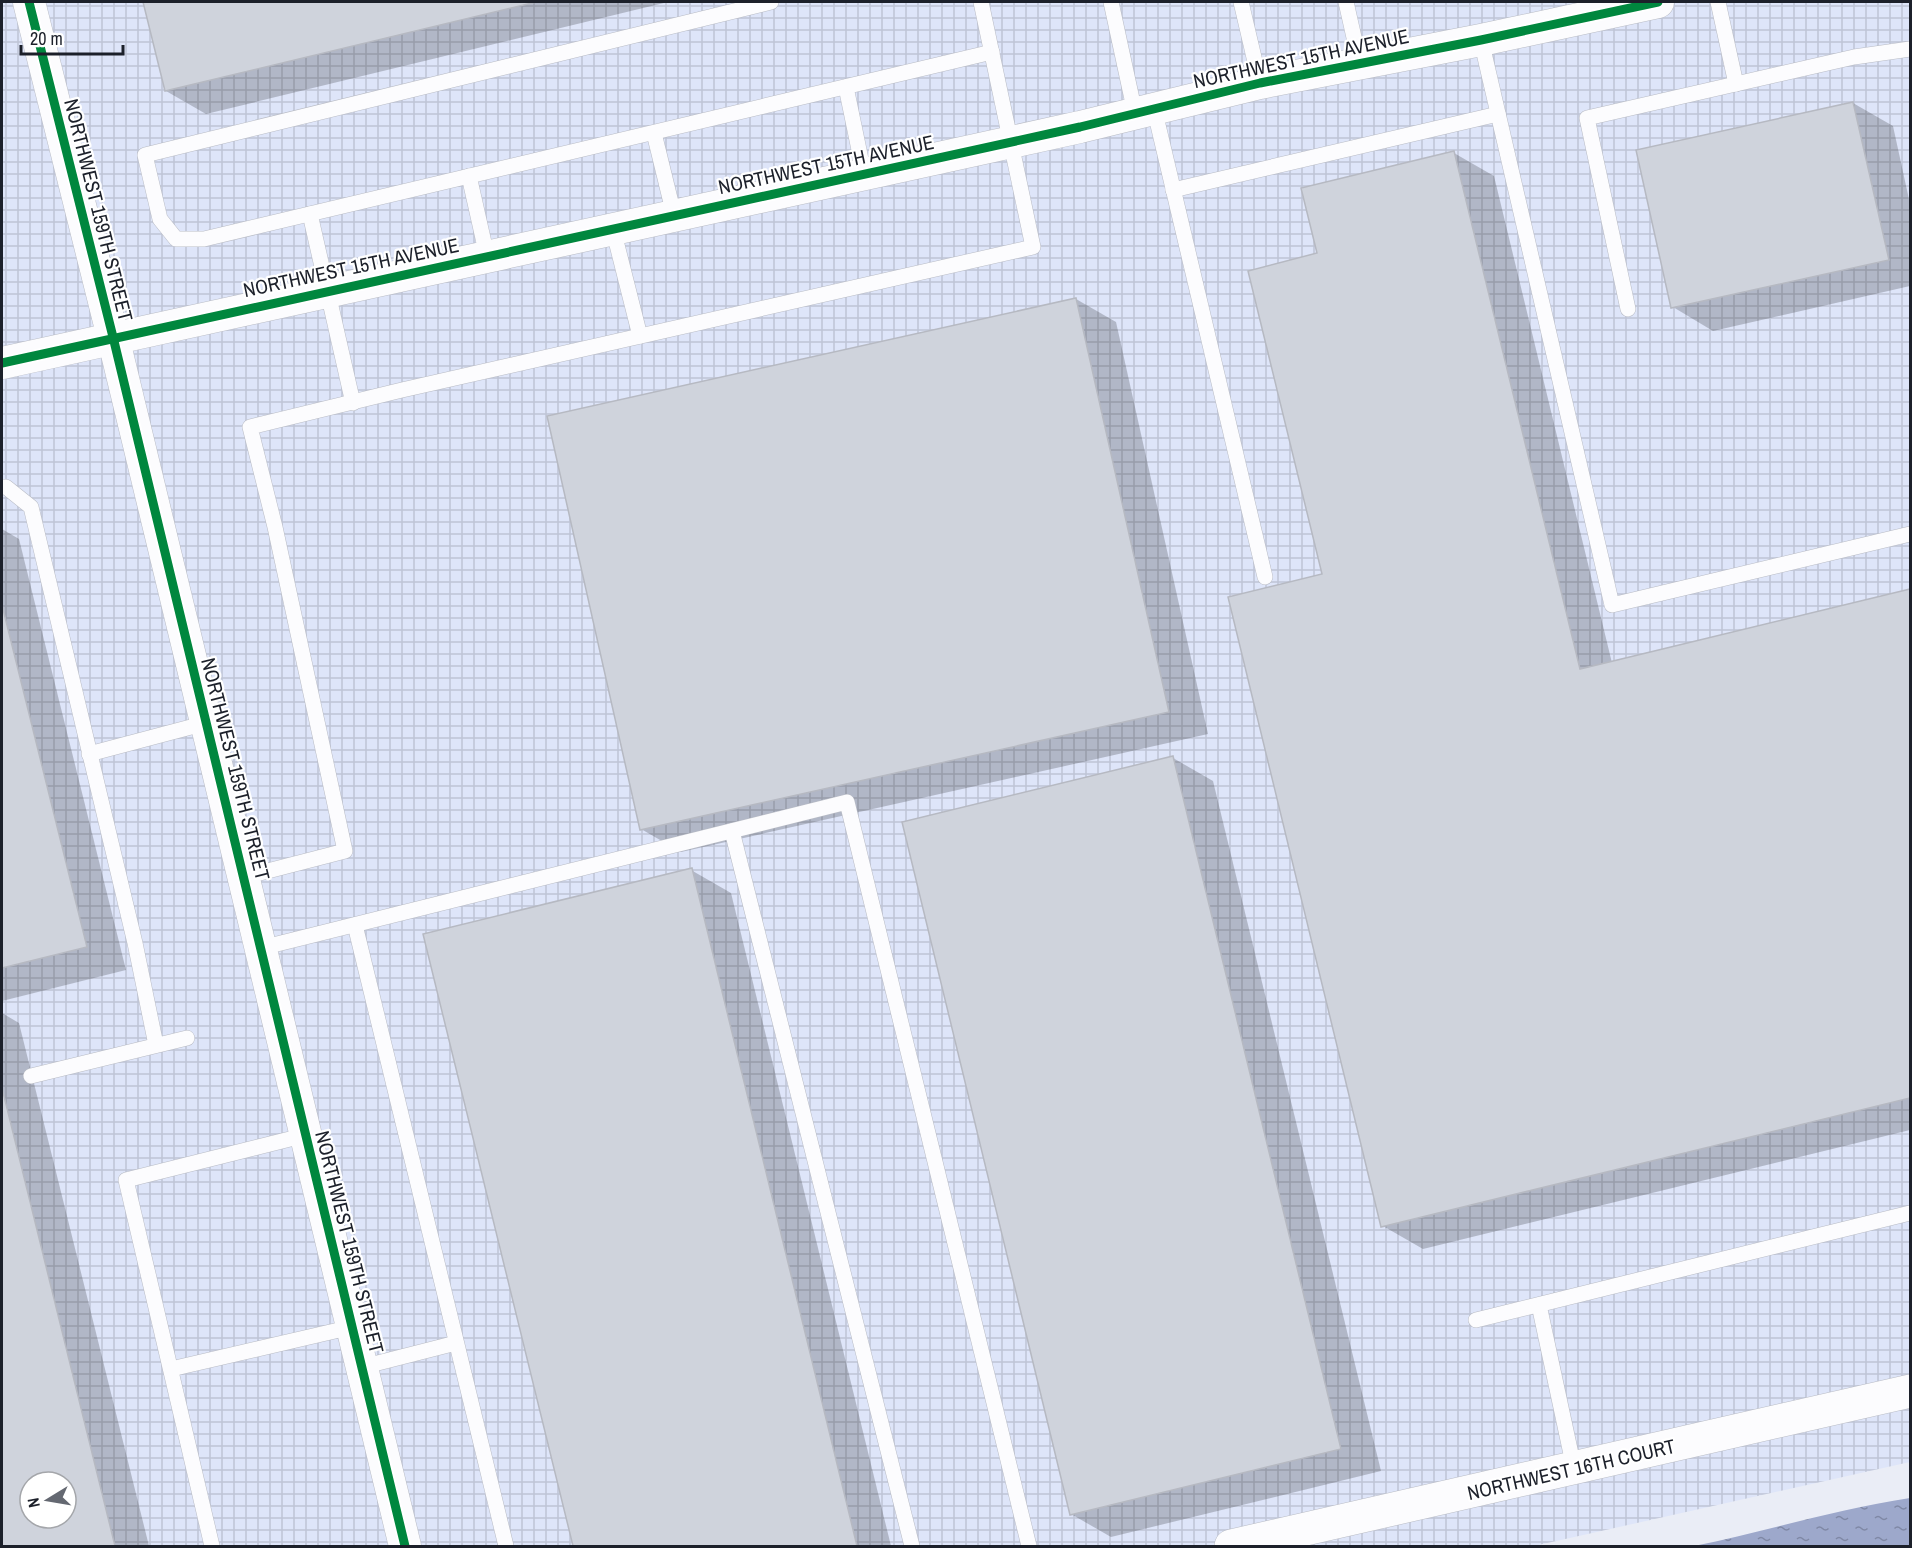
<svg xmlns="http://www.w3.org/2000/svg" width="1912" height="1548" viewBox="0 0 1912 1548" font-family="'Archivo Narrow',sans-serif">
<style>
.industrial{fill:url(#industrial-grid);fill-rule:evenodd}
.water{fill:url(#water-ripples)}
.shadow{fill:#0003;fill-rule:evenodd}
.building{fill:#cfd3dc;stroke:#b6b9c2;stroke-width:1.5;fill-rule:evenodd}
.lines{fill:none;stroke-linecap:round;stroke-linejoin:round}
.lane-casing{stroke:#b9bcc5;stroke-width:16}
.street-casing{stroke:#b9bcc5;stroke-width:33}
.secondary-casing{stroke:#b9bcc5;stroke-width:34}
.lane{stroke:#fcfcfe;stroke-width:15}
.street{stroke:#fcfcfe;stroke-width:32}
.secondary{stroke:#fcfcfe;stroke-width:33}
.cycleway-casing{stroke:#fff;stroke-width:13}
.cycleway{stroke:#00873e;stroke-width:9}
.labels{text-anchor:middle;dominant-baseline:central;stroke-width:4.5;stroke-linejoin:round;paint-order:stroke}
.street-label{font-size:20px;fill:#1c202a;stroke:#fff}
</style>
<defs>
<pattern id="industrial-grid" width="8" height="8" patternUnits="userSpaceOnUse" patternTransform="scale(1.5)"><rect width="8" height="8" fill="#dee5f9"/><path d="M0 4h8M4 0v8" fill="none" stroke="#bec4d6"/></pattern>
<pattern id="water-ripples" width="26" height="14" patternUnits="userSpaceOnUse" patternTransform="scale(1.5)"><rect width="26" height="14" fill="#9da8cb"/><path d="M2 4q2-2 4 0t4 0M15 11q2-2 4 0t4 0" fill="none" stroke="#7f88a5"/></pattern>
</defs>
<rect width="100%" height="100%" fill="#eaedf6"/>
<path class="industrial" d="M2 2H1910V1462L1534 1546H2ZM30 1482H66V1518H30Z"/>
<path class="water" d="M1910 1498V1546H1694C1767 1531 1837 1509 1910 1498Z"/>
<g class="shadow">
<polygon points="145,2 668,2 206,114 166,91"/>
<polygon points="1853,103 1893,126 1910,204 1910,286 1713,331 1673,307"/>
<polygon points="1454,153 1494,176 1612,663 1910,590 1910,1130 1423,1249 1383,1226 1324,575 1319,254"/>
<polygon points="1076,299 1116,322 1208,734 681,852 641,829"/>
<polygon points="2,529 19,539 126,970 2,1001"/>
<polygon points="1173,758 1213,781 1381,1471 1111,1537 1071,1514"/>
<polygon points="691,870 731,893 891,1546 574,1546 425,935"/>
<path d="M2 1013 19 1023 149 1546H2ZM30 1482H66V1518H30Z"/>
</g>
<g class="building">
<polygon points="143,2 536,2 165,91"/>
<polygon points="1853,102 1889,260 1671,308 1636,150"/>
<polygon points="1454,151 1580,669 1910,589 1910,1098 1381,1227 1228,597 1322,574 1248,271 1317,253 1301,188"/>
<polygon points="1076,298 1169,712 640,830 547,416"/>
<polygon points="2,605 87,947 2,968"/>
<polygon points="1173,756 1341,1449 1070,1515 902,822"/>
<polygon points="692,868 857,1546 573,1546 423,934"/>
<path d="M2 1088 115 1546H2ZM30 1482H66V1518H30Z"/>
</g>
<g class="lines">
<g class="lane-casing">
<g id="lane">
<polyline points="771,2 145,155 160,219 176,239 204,239 992,52"/>
<polyline points="1111,2 1135,113"/>
<polyline points="1241,2 1260,83"/>
<polyline points="1346,2 1360,64"/>
<polyline points="1718,2 1736,84"/>
<polyline points="1481,40 1612,605 1910,534"/>
<polyline points="846,87 864,174"/>
<polyline points="1154,108 1265,577"/>
<polyline points="654,133 674,215"/>
<polyline points="469,176 487,256"/>
<polyline points="1173,190 1498,114"/>
<polyline points="310,214 353,403"/>
<polyline points="613,229 640,336"/>
<polyline points="1628,309 1587,118 1854,57 1910,49"/>
<polyline points="2,487 6,487 31,507 135,943 156,1045"/>
<polyline points="89,754 206,723"/>
<polyline points="732,831 912,1546"/>
<polyline points="244,877 345,851 275,527 250,427 402,390 1033,247 981,2"/>
<polyline points="355,925 506,1546"/>
<polyline points="261,948 847,802 1029,1546"/>
<polyline points="31,1076 187,1038"/>
<polyline points="1539,1305 1574,1468"/>
<polyline points="1476,1320 1910,1213"/>
<polyline points="362,1367 456,1343"/>
<polyline points="171,1369 352,1327"/>
<polyline points="212,1546 126,1180 306,1135"/>
</g>
</g>
<g class="street-casing">
<g id="street">
<polyline points="29,2 113,337 405,1546"/>
<polyline points="2,363 1080,127 1260,83 1481,40 1658,2"/>
</g>
</g>
<g class="secondary-casing">
<polyline id="secondary" points="1231,1546 1910,1391"/>
</g>
<use href="#lane" class="lane"/>
<use href="#street" class="street"/>
<use href="#secondary" class="secondary"/>
<g class="cycleway-casing">
<g id="cycleway">
<polyline points="29,2 113,337 405,1546"/>
<polyline points="2,363 1080,127 1260,83 1481,40 1658,2"/>
</g>
</g>
<use href="#cycleway" class="cycleway"/>
</g>
<g class="labels">
<g class="street-label">
<text transform="translate(1301 58) rotate(-12)">NORTHWEST 15TH AVENUE</text>
<text transform="translate(826 164) rotate(-12)">NORTHWEST 15TH AVENUE</text>
<text transform="translate(99 210) rotate(76)">NORTHWEST 159TH STREET</text>
<text transform="translate(351 267) rotate(-12)">NORTHWEST 15TH AVENUE</text>
<text transform="translate(236 769) rotate(76)">NORTHWEST 159TH STREET</text>
<text transform="translate(350 1242) rotate(76)">NORTHWEST 159TH STREET</text>
<text transform="translate(1571 1469) rotate(-13)">NORTHWEST 16TH COURT</text>
</g>
</g>
<rect width="1912" height="1548" fill="none" stroke="#1c202a" stroke-width="6"/>
<g transform="translate(48 1500) rotate(259)"><circle r="28" fill="#ffffff" stroke="#a4a6aa" stroke-width="1.5"/>
<path d="M0-4.5L10 22L0 15L-10 22Z" fill="#646871"/>
<text y="-9" font-size="16" font-weight="bold" text-anchor="middle" fill="#1c202a">N</text>
</g>
<path d="M21 45v9h102v-9" fill="none" stroke="#1c202a" stroke-width="3"/>
<text x="30" y="45" font-size="18" fill="#1c202a" stroke="#ffffff" stroke-width="4.5" paint-order="stroke">20 m</text>
</svg>
